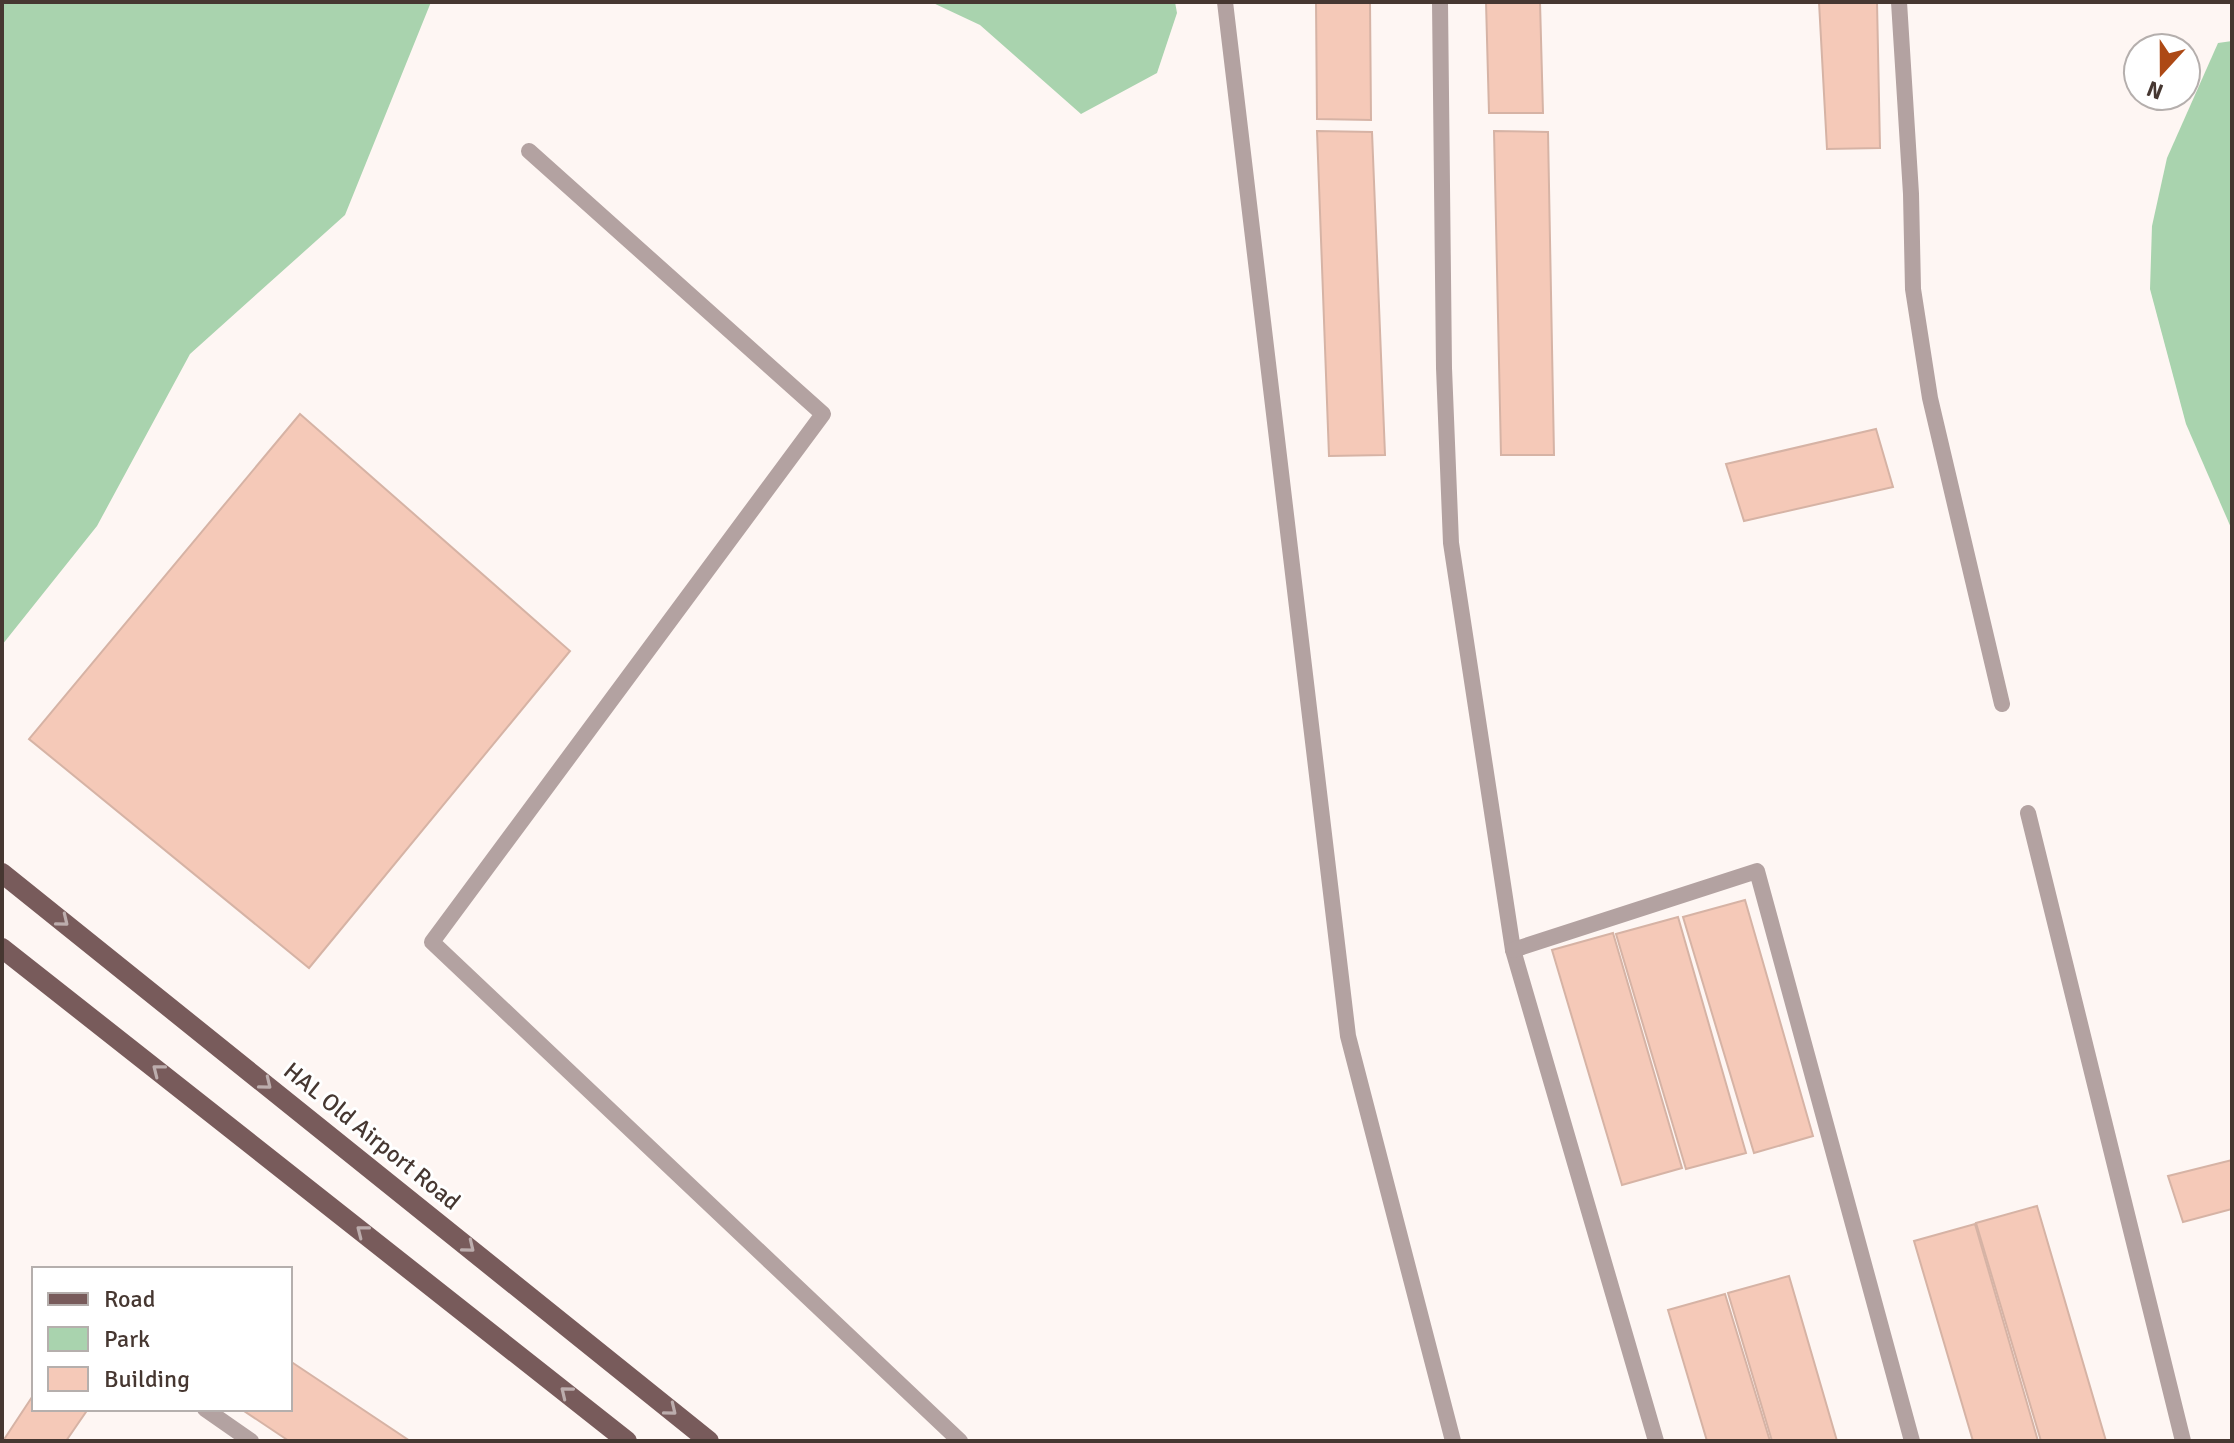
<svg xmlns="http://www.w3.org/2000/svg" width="2234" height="1443" viewBox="0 0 2234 1443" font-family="Signika,sans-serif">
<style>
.green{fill:#a9d3ae}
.building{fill:#f5c9b8;stroke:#d6b3a5;stroke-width:2}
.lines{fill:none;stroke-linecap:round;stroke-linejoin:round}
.service{stroke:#b3a2a1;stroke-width:16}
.primary{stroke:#785b5b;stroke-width:20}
.oneway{stroke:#bcadad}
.labels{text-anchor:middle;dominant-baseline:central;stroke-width:6;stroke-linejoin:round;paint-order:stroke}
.street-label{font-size:24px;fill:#463731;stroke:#fff}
</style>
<rect width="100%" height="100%" fill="#fef6f3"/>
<g class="green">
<polygon points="2,2 431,2 345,215 190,354 97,526 2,645"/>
<polygon points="931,2 1175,2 1177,13 1157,73 1081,114 980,25"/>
<polygon points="2232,41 2232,530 2186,424 2150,289 2152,226 2167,158 2218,43"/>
</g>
<g class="building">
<polygon points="1316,2 1370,2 1371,120 1317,119"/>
<polygon points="1486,2 1540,2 1543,113 1489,113"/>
<polygon points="1819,2 1877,2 1880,148 1827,149"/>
<polygon points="1317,131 1372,132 1385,455 1329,456"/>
<polygon points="1494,131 1548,132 1554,455 1501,455"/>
<polygon points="300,414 570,651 309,968 29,739"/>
<polygon points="1876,429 1893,487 1744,521 1726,464"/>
<polygon points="1745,900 1813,1136 1754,1153 1683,917"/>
<polygon points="1678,917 1746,1153 1686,1169 1616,934"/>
<polygon points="1613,933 1682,1168 1622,1185 1552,950"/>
<polygon points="2232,1160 2232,1209 2183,1222 2168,1176"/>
<polygon points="2037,1206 2106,1441 2041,1441 1976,1223"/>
<polygon points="1975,1224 2038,1441 1973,1441 1914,1241"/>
<polygon points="1789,1276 1837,1441 1772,1441 1728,1293"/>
<polygon points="1725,1294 1770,1441 1707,1441 1668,1310"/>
<polygon points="290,1361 410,1441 289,1441 241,1409 290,1409"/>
<polygon points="34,1394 34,1409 88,1409 66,1441 3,1441"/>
</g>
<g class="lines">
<g class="service">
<polyline points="1225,2 1348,1036 1453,1441"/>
<polyline points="1440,2 1444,368 1451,543 1513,950 1656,1441"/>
<polyline points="1899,2 1911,194 1913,289 1930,398 2002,704"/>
<polyline points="529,151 823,414 432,942 960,1441"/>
<polyline points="2028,813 2183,1441"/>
<polyline points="1513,950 1757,871 1912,1441"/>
<polyline points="205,1409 251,1441"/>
</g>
<g class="primary">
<polyline points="2,873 709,1441"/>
<polyline points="2,948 627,1441"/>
</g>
</g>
<defs><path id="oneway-chevron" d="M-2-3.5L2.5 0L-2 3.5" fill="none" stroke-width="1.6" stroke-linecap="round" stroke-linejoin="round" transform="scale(2)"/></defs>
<g class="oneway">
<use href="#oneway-chevron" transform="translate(63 921) rotate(39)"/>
<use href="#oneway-chevron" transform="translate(158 1070) rotate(-142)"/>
<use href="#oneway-chevron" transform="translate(266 1084) rotate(39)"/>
<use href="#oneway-chevron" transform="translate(362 1231) rotate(-142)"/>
<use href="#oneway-chevron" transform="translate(469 1247) rotate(39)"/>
<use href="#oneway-chevron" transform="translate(566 1392) rotate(-141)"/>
<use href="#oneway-chevron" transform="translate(671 1410) rotate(39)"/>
</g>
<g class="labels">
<g class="street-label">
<text transform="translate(372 1136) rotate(39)">HAL Old Airport Road</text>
</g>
</g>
<rect width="2234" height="1443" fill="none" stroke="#463731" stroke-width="8"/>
<rect x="32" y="1267" width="260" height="144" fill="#ffffff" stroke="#b5afad" stroke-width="2"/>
<rect x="48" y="1293" width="40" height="12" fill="#785b5b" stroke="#b5afad" stroke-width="2"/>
<text x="104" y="1307" font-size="24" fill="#463731">Road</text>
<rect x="48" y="1327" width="40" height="24" fill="#a9d3ae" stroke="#b5afad" stroke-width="2"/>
<text x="104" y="1347" font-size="24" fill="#463731">Park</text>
<rect x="48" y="1367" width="40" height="24" fill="#f5c9b8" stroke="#b5afad" stroke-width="2"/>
<text x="104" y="1387" font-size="24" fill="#463731">Building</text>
<g transform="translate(2162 72) rotate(201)"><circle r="38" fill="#ffffff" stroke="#b5afad" stroke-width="2"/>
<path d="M0-6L14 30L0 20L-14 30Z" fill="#ad4915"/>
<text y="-12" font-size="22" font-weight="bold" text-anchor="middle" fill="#463731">N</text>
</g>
</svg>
